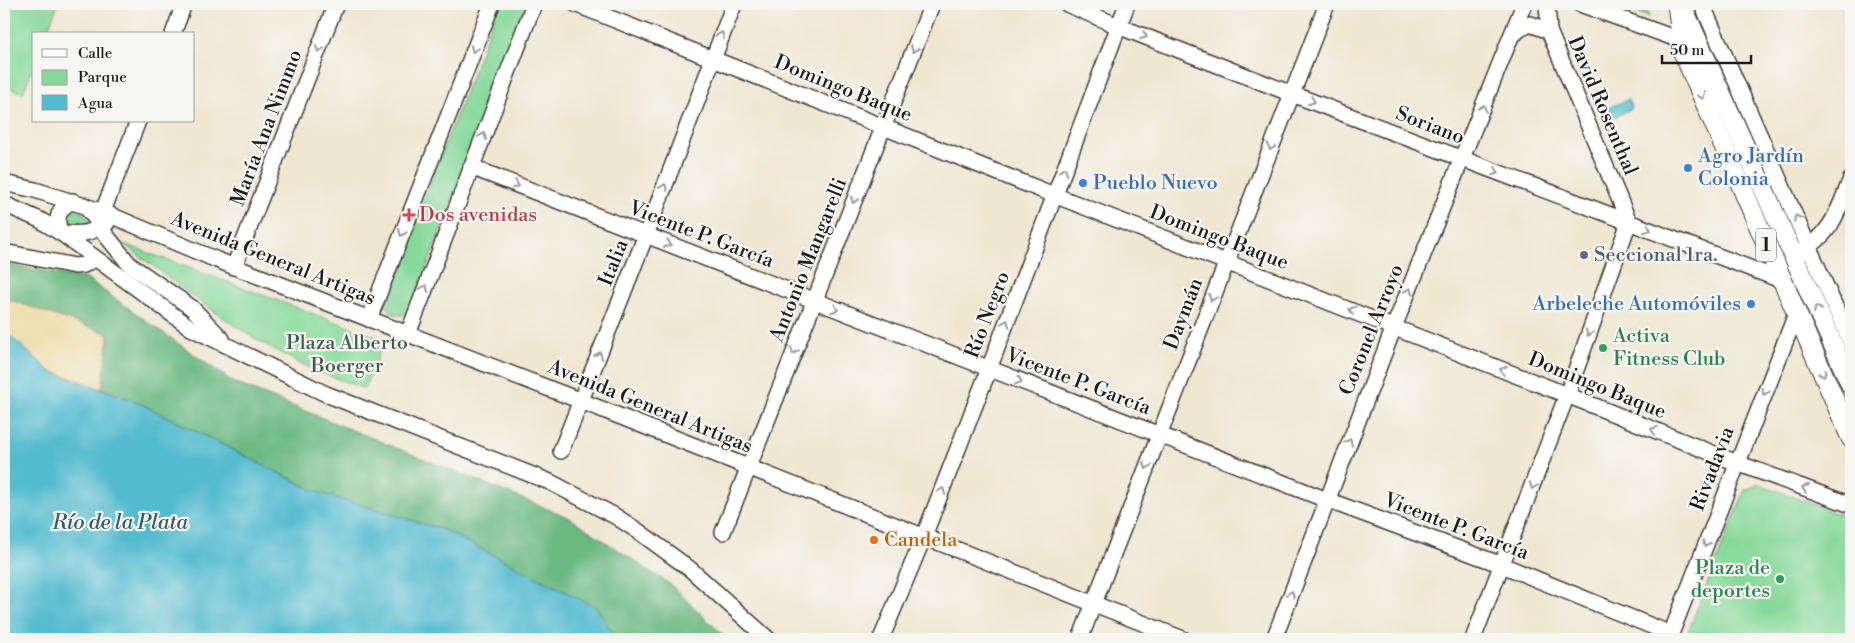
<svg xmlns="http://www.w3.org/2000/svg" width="1855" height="643" viewBox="0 0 1855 643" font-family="'Libre Bodoni',serif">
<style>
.green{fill:#86d99a;stroke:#517a5b}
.forest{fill:#6cb982;stroke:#446a4f}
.sand{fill:#eeda9e;stroke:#857b5d}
.water{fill:#52bbcf;stroke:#376c76}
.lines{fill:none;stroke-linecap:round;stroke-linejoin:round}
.minor-casing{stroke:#3c3a37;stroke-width:18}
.major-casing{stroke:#3c3a37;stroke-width:21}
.minor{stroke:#fff;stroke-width:15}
.major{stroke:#fff;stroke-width:19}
.oneway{stroke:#999}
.shop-dot{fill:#3f7fe0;stroke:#f6f6f2;stroke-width:2}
.health-dot{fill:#e0444e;stroke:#f6f6f2;stroke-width:2}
.service-dot{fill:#5c6f8a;stroke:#f6f6f2;stroke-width:2}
.leisure-dot{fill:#2e9e5b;stroke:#f6f6f2;stroke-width:2}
.food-dot{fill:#e8710a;stroke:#f6f6f2;stroke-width:2}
.labels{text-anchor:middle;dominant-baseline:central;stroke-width:4.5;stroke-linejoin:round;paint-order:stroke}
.shield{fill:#f6f6f2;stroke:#5d5d5c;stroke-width:1}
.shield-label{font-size:19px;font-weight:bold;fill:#1c1c1c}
.street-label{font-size:20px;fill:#1c1c1c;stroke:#f6f6f2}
.shop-label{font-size:20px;fill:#366cbe;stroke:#f6f6f2;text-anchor:start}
.health-label{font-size:20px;fill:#be3a42;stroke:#f6f6f2;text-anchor:start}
.service-label{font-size:20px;fill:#4e5e75;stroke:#f6f6f2;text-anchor:start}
.leisure-label{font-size:20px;fill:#27864d;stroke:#f6f6f2;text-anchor:start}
.park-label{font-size:20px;fill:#415e48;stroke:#f6f6f2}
.food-label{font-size:20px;fill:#c56008;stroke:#f6f6f2;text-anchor:start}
.water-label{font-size:21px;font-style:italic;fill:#325c64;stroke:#f6f6f2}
</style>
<rect width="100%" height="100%" fill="#f6f6f2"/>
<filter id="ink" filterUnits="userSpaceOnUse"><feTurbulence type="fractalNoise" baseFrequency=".02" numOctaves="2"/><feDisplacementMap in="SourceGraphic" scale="10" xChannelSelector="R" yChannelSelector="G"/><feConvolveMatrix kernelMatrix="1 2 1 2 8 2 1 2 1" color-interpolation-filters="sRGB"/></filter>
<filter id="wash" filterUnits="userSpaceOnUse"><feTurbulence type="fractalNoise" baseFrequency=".0096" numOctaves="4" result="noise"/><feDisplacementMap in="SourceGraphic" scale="20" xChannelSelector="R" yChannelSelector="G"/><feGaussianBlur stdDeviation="1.12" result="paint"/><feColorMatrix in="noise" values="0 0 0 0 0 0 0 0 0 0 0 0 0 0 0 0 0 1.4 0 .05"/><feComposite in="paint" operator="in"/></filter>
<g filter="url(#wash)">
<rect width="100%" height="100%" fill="#f0e7d1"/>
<g class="green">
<polygon points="4,4 58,4 46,34 34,34 34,65 23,93 4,86"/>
<path d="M499 4H526L410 312C399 319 388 314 385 301Z"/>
<polygon points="1611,4 1643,4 1649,17"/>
<path d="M77 210 82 212 90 220 89 223C79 226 70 223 66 214L71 211Z"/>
<path d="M124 244 385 340 364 389C342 380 318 373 297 362 234 330 179 286 124 244Z"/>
<polygon points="1760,484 1851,519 1851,639 1685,639 1745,490"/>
</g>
<polygon class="forest" points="4,264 87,279 233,382 570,518 671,585 727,639 616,639 597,608 444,530 317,492 135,401 102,389 109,334 4,298"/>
<polygon class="sand" points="4,298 109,334 102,389 50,371 8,334 4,333"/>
<g class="water">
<polygon points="1628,99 1632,109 1612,118 1608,108"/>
<polygon points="4,333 8,334 50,371 135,401 317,492 444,530 597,608 616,639 4,639"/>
</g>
</g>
<g filter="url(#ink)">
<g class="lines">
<g class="minor-casing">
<g id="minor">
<polyline points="575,4 1054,195 1567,395 1737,463 1851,505"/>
<polyline points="1067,4 1118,26 1292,94 1781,280"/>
<polyline points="1580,4 1691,44"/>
<polyline points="1702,4 1851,343"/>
<polyline points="173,34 184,4"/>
<polyline points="1511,37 1520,29 1530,24 1549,31"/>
<polyline points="471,167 1327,500 1502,565 1671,634"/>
<polyline points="4,183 35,190 103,212 217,260 581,401 1183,639"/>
<polyline points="4,204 40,220 61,233 191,328 326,394 550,482 615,516 638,531 690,569 768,639"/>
<polyline points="84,205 95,218 105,234 130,265 192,308 222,339"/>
<polyline points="100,219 138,121"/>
<path d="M61 233C71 233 82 235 92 231 98 228 99 225 107 223"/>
<path d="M61 233C54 219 59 207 73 201"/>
<path d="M1802 251C1833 233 1838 210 1851 179"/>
<polyline points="4,252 75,266 84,265 95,258"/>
<polyline points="234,267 336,4"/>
<polyline points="369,319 492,4"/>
<polyline points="408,334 534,4"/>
<polyline points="561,451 646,235 734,4"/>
<polyline points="723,532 932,4"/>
<polyline points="881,639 924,536 989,369 1127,4"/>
<polyline points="1080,639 1327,4"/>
<polyline points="1274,639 1394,327 1524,4"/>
<polyline points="1473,639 1567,395 1629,222 1549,31 1547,4"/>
<polyline points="1669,639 1796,314"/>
</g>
</g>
<g class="major-casing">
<g id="major">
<polyline points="1677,4 1683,52 1851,438"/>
<polyline points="1684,10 1851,385"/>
</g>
</g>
<use href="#minor" class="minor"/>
<use href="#major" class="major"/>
</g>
<defs><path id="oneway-chevron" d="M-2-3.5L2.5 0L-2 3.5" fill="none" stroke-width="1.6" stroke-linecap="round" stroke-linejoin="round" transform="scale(1.25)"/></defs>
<g class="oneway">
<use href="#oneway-chevron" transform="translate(721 35) rotate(-68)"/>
<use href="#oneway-chevron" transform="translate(1144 36) rotate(21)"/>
<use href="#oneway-chevron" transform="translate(319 49) rotate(111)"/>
<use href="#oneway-chevron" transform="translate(474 49) rotate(111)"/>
<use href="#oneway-chevron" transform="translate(914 49) rotate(112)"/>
<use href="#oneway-chevron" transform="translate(1702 96) rotate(67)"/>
<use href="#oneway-chevron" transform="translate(1312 101) rotate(21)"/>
<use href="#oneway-chevron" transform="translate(1483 108) rotate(-68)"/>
<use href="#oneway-chevron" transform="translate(483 136) rotate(-69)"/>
<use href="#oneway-chevron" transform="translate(1271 147) rotate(111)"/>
<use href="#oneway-chevron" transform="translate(1064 171) rotate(-69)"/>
<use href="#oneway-chevron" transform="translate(1496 172) rotate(20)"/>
<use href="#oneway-chevron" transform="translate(516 185) rotate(21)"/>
<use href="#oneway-chevron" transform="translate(664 187) rotate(-70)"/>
<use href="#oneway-chevron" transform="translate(854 200) rotate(112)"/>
<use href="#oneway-chevron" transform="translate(1797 218) rotate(-114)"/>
<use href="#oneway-chevron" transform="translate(1648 229) rotate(21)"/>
<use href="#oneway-chevron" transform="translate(402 233) rotate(111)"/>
<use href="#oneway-chevron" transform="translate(668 244) rotate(21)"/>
<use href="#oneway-chevron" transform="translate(425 288) rotate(-69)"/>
<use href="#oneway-chevron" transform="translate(1409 291) rotate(-68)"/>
<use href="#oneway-chevron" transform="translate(1212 298) rotate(111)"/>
<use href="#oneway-chevron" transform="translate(835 309) rotate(21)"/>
<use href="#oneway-chevron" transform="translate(1817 309) rotate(-114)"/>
<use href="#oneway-chevron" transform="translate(1352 310) rotate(-159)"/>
<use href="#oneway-chevron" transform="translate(1006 323) rotate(-69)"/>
<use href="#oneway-chevron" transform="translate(1589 333) rotate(110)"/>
<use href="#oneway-chevron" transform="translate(794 351) rotate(112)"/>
<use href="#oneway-chevron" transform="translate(599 355) rotate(-68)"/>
<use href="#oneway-chevron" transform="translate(1503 370) rotate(-159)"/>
<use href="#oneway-chevron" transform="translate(1823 374) rotate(66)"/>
<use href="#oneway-chevron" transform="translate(1019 381) rotate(21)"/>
<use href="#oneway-chevron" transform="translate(1765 392) rotate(112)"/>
<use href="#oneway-chevron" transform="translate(1654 430) rotate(-158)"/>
<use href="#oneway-chevron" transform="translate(1349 442) rotate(-69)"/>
<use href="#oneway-chevron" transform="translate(1147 466) rotate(111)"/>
<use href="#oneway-chevron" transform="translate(1533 486) rotate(111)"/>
<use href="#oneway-chevron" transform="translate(1805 488) rotate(-160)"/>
<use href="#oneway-chevron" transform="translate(942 491) rotate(-69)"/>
<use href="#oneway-chevron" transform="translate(1706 544) rotate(111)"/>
<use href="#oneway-chevron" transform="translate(1291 594) rotate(-69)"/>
</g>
</g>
<g class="shop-dot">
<circle cx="1688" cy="168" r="5"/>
<circle cx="1083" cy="183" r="5"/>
<circle cx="1751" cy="304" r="5"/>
</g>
<path class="health-dot" d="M406.5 207.5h5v5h5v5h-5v5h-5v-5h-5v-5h5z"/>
<circle class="service-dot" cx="1584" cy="255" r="5"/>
<g class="leisure-dot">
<circle cx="1603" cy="348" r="5"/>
<circle cx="1780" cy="579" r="5"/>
</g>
<circle class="food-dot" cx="874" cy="540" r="5"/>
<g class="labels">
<rect class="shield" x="1756" y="228.5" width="20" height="33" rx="4"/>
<g class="shield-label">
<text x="1766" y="245">1</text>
</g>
<g class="street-label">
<text transform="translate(843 89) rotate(22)">Domingo Baque</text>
<text transform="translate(1602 106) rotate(67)">David Rosenthal</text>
<text transform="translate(1430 126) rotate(21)">Soriano</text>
<text transform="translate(267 128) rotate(-69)">María Ana Nimmo</text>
<text transform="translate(701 235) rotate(21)">Vicente P. García</text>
<text transform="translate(1219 238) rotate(21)">Domingo Baque</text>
<text transform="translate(273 259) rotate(22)">Avenida General Artigas</text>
<text transform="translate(809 260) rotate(-68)">Antonio Mangarelli</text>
<text transform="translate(614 263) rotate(-68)">Italia</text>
<text transform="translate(1184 314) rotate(-69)">Daymán</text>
<text transform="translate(988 315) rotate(-69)">Río Negro</text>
<text transform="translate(1372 330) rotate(-68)">Coronel Arroyo</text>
<text transform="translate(1078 382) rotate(21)">Vicente P. García</text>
<text transform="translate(1597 386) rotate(22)">Domingo Baque</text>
<text transform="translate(650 407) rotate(22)">Avenida General Artigas</text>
<text transform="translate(1713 469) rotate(-69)">Rivadavia</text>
<text transform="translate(1456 527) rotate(21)">Vicente P. García</text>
</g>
<g class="shop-label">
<text x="1698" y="156">Agro Jardín<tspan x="1698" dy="23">Colonia</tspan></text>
<text x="1093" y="183">Pueblo Nuevo</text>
<text x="1741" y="304" text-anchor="end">Arbeleche Automóviles</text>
</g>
<g class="health-label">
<text x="419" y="215">Dos avenidas</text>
</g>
<g class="service-label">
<text x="1594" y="255">Seccional 1ra.</text>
</g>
<g class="leisure-label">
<text x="1613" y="336">Activa<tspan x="1613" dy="23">Fitness Club</tspan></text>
<text x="1770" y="568" text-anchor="end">Plaza de<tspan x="1770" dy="23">deportes</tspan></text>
</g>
<g class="park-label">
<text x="347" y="343">Plaza Alberto<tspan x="347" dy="23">Boerger</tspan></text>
</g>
<g class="food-label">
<text x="884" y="540">Candela</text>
</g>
<g class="water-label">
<text x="120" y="523">Río de la Plata</text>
</g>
</g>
<rect width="1855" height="643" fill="none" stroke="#f6f6f2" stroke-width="20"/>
<rect x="32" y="32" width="162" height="90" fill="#f6f6f2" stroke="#9f9f9c"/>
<rect x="42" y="49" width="25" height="8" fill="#ffffff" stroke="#9f9f9c"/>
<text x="78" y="58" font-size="15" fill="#1c1c1c">Calle</text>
<rect x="42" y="70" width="25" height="15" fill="#86d99a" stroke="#9f9f9c"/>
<text x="78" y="82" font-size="15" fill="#1c1c1c">Parque</text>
<rect x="42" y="95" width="25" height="15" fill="#52bbcf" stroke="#9f9f9c"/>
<text x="78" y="108" font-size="15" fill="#1c1c1c">Agua</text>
<path d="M1662 55v8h89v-8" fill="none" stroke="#1c1c1c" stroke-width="2.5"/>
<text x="1670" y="55" font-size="15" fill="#1c1c1c" stroke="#f6f6f2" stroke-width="4" paint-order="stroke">50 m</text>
</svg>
